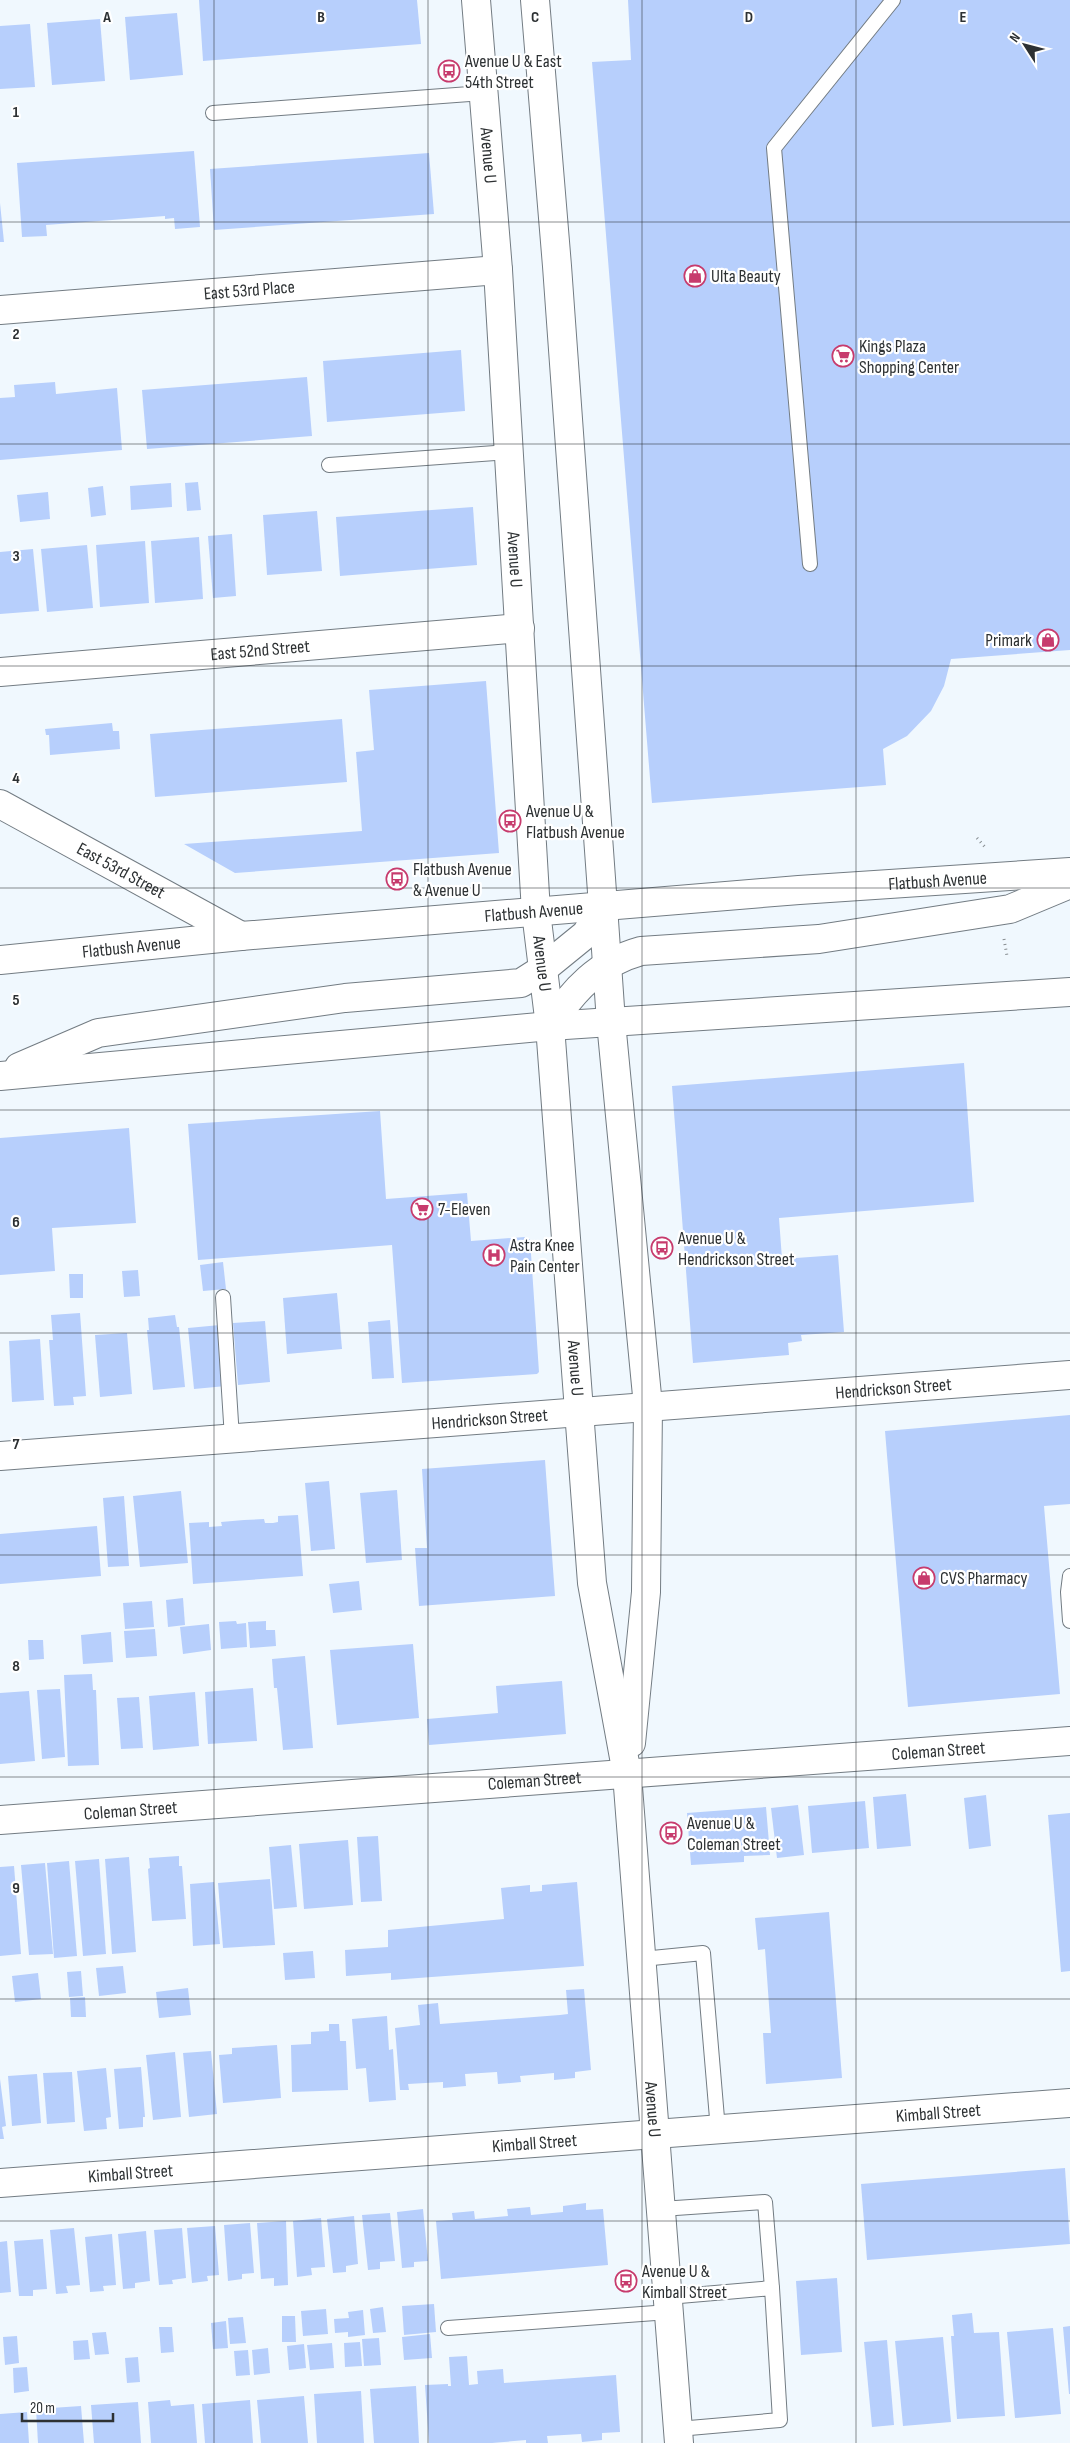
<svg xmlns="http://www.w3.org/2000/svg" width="1070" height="2443" viewBox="0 0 1070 2443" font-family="'Sofia Sans Condensed',sans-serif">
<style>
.building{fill:#b7cffc}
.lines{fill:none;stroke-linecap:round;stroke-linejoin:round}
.service-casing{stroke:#737c83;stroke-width:16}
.minor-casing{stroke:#737c83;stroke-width:30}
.secondary-casing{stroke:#737c83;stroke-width:30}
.primary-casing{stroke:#737c83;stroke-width:30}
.path{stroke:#888e92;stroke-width:3;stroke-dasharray:1 4;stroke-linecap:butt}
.service{stroke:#fff;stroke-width:14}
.minor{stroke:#fff;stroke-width:28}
.secondary{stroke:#fff;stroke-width:28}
.primary{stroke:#fff;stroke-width:28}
.grid{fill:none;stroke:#2d3133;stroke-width:1;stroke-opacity:0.55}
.labels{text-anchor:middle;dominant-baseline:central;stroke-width:4.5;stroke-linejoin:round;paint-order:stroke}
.poi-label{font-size:18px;fill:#2d3133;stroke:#fff;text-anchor:start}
.street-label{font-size:18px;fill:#2d3133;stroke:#fff}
.grid-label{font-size:16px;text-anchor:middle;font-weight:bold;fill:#2d3133;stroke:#fff;stroke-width:4.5;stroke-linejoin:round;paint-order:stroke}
</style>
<rect width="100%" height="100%" fill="#f0f8fe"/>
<g class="building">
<polygon points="199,0 417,0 421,44 203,61"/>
<polygon points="628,0 1070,0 1070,650 951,659 944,686 931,711 907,736 883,749 886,785 652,803 592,62 631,60"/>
<polygon points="177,13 183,75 130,80 125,17"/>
<polygon points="100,19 105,81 52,85 47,23"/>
<polygon points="30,24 35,87 0,89 0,26"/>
<polygon points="194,151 200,227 175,229 174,218 165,219 165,216 46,225 47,236 22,237 17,163"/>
<polygon points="429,153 434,214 214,230 210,169"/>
<polygon points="0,203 4,242 0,242"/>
<polygon points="461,350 465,411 327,422 323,361"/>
<polygon points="307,377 312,436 147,449 142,390"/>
<polygon points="55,382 56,394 117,388 122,450 0,460 0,398 15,397 14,385"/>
<polygon points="198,482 201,510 187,511 185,483"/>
<polygon points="171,483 172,507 131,510 130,486"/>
<polygon points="103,486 106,515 91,517 88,488"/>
<polygon points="48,492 50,519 20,522 17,495"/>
<polygon points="473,507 477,565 340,576 336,517"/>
<polygon points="317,511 322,571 267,575 263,515"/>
<polygon points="232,534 236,596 213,598 208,536"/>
<polygon points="199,537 203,599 155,603 151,541"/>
<polygon points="145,541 149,603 100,607 96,545"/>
<polygon points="87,545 93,608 47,612 41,549"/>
<polygon points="33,549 39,611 0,614 0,552"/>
<polygon points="486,681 499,853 235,873 184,844 362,831 356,752 374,750 369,690"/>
<polygon points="342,719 347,782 155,797 150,734"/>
<polygon points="112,723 113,731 119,731 120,749 50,755 49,735 46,735 45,729"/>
<polygon points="964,1063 974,1202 779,1218 782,1259 838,1255 844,1332 801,1335 802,1341 788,1343 789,1355 693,1363 672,1086"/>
<polygon points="380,1111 386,1199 467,1193 471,1241 525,1237 525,1240 530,1239 539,1372 537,1374 402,1383 392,1245 198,1260 188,1124"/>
<polygon points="129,1128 136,1223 52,1228 55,1271 0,1275 0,1138"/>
<polygon points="223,1262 226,1289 203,1291 200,1265"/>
<polygon points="138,1270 140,1296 124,1297 122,1271"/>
<polygon points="69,1274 83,1274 83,1298 70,1298"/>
<polygon points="337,1293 342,1349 287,1354 283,1298"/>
<polygon points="80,1313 86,1396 73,1397 74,1405 54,1406 49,1340 53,1340 51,1315"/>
<polygon points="175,1315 177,1327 179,1327 185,1387 153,1390 147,1330 149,1330 148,1318"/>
<polygon points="390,1320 394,1378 372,1379 368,1322"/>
<polygon points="265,1321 270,1382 238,1385 233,1323"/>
<polygon points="220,1325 226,1386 194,1389 188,1328"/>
<polygon points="127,1333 132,1394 100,1397 95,1335"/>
<polygon points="40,1339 44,1400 12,1402 9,1341"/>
<polygon points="1070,1415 1070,1504 1044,1506 1060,1694 908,1707 885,1431"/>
<polygon points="545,1460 555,1596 419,1606 415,1548 427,1548 422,1469"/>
<polygon points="329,1481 335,1549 311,1551 305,1483"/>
<polygon points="397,1490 402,1560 366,1563 360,1493"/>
<polygon points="181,1491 188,1563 140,1567 133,1496"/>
<polygon points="124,1496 129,1566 108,1567 103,1498"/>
<polygon points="298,1515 303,1576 193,1584 189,1523 209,1522 209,1527 222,1526 221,1522 244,1520 264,1519 265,1523 273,1523 278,1522 278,1516"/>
<polygon points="97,1526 101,1576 0,1584 0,1534"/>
<polygon points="359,1581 362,1610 333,1613 329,1584"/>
<polygon points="183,1598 185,1625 168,1627 166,1600"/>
<polygon points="152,1601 154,1627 125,1629 123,1603"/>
<polygon points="236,1621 237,1624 246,1623 247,1647 221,1649 219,1622"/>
<polygon points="266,1621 266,1630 275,1630 276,1646 250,1648 248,1622"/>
<polygon points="209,1624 211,1650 183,1654 180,1627"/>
<polygon points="155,1629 157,1656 126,1658 124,1631"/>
<polygon points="111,1632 113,1662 83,1664 81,1635"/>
<polygon points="28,1640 43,1640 44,1659 29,1660"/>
<polygon points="413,1644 419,1718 337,1725 330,1650"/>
<polygon points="305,1656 313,1748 283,1750 277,1688 274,1688 272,1659"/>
<polygon points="92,1674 93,1690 96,1690 99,1765 68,1766 64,1675"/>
<polygon points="562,1681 566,1734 429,1745 427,1719 498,1713 496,1686"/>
<polygon points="253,1688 257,1741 208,1744 205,1692"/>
<polygon points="60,1689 65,1757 42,1759 37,1690"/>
<polygon points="29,1691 35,1761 0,1764 0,1693"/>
<polygon points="195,1692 199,1746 153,1750 149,1696"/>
<polygon points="139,1697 143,1748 121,1749 117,1698"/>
<polygon points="906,1794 911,1846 877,1849 873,1797"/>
<polygon points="986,1795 991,1846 969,1849 964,1798"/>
<polygon points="865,1801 869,1848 812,1853 808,1806"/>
<polygon points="798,1805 804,1855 777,1858 771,1808"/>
<polygon points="766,1807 770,1855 744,1856 744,1862 691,1865 687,1813"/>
<polygon points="1070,1813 1070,1971 1061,1972 1048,1815"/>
<polygon points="378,1836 382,1901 361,1902 357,1837"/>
<polygon points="348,1840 353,1905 304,1909 299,1844"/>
<polygon points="291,1845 297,1907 274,1909 269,1847"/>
<polygon points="179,1856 179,1866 182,1866 186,1919 152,1921 148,1869 150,1868 149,1858"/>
<polygon points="129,1857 136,1952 112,1954 105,1859"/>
<polygon points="99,1859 106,1954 83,1956 75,1861"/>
<polygon points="69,1861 77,1956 54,1958 47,1863"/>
<polygon points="45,1863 53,1954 29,1955 21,1865"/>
<polygon points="14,1866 21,1954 0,1956 0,1867"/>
<polygon points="270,1879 275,1945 223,1948 218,1883"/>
<polygon points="214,1882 220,1944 193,1946 190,1884"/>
<polygon points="577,1882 584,1966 391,1980 391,1973 346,1976 345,1950 388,1947 388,1930 504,1919 501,1888 530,1885 530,1892 542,1891 542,1885"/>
<polygon points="829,1912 842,2078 766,2084 763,2033 771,2033 765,1949 758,1950 755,1918"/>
<polygon points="313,1951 315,1978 285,1980 283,1953"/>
<polygon points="123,1966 126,1993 99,1996 96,1968"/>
<polygon points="81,1971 83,1996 69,1997 67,1972"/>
<polygon points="38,1973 41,1999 15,2002 12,1976"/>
<polygon points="188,1988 191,2015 159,2018 156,1992"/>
<polygon points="584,1989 591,2070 575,2072 575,2078 554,2080 554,2073 520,2076 521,2082 498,2084 497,2072 465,2074 466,2086 443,2088 443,2082 408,2084 409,2090 400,2090 395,2028 420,2025 418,2005 438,2003 440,2024 560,2015 568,2014 566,1990"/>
<polygon points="85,1997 86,2017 71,2017 70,1998"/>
<polygon points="387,2016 389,2050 393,2049 396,2100 369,2102 366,2068 356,2069 352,2019"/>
<polygon points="329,2024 339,2024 340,2041 346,2041 348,2090 292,2092 291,2045 311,2044 311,2032 329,2031"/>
<polygon points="277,2045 281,2098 223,2103 219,2055 232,2054 232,2048"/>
<polygon points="211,2051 217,2114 189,2117 183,2053"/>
<polygon points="175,2052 181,2117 153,2120 146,2055"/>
<polygon points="141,2067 145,2117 143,2117 143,2127 119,2129 114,2069"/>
<polygon points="106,2068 111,2117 106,2118 107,2129 84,2131 77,2071"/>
<polygon points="72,2072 75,2122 47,2124 43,2073"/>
<polygon points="37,2074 41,2123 12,2126 8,2076"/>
<polygon points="0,2079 6,2126 2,2127 4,2139 0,2139"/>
<polygon points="1065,2168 1070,2244 867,2260 861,2184"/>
<polygon points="586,2203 586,2210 603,2209 608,2265 441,2279 436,2221 453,2220 452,2213 474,2211 475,2219 508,2216 507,2209 530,2207 531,2215 563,2212 563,2206"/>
<polygon points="423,2209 428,2261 414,2262 414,2267 402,2268 397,2212"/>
<polygon points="390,2213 395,2261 380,2262 380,2269 368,2270 362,2215"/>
<polygon points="354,2216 358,2264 346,2266 346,2272 333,2273 327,2219"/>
<polygon points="321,2218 325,2267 311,2268 312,2275 297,2277 293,2221"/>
<polygon points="286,2221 288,2285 274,2286 274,2278 261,2279 257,2223"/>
<polygon points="250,2223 254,2273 242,2274 242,2279 228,2281 224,2225"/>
<polygon points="215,2226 219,2275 207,2276 208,2281 192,2283 187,2228"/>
<polygon points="74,2228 80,2285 66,2286 68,2293 56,2294 50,2230"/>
<polygon points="182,2228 186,2278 172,2280 173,2284 159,2285 154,2230"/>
<polygon points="146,2231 150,2281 135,2283 135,2288 123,2289 118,2234"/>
<polygon points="112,2234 116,2285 103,2286 104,2291 90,2292 85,2237"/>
<polygon points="43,2239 47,2289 33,2290 33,2296 19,2296 14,2241"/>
<polygon points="7,2241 11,2292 0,2293 0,2242"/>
<polygon points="837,2278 842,2352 801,2355 796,2281"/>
<polygon points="434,2304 436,2332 404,2335 402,2306"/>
<polygon points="383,2307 386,2332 373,2333 370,2309"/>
<polygon points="326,2309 328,2334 303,2336 301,2311"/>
<polygon points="363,2310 365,2335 348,2337 348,2332 335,2333 334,2319 349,2318 348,2312"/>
<polygon points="972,2313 974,2333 999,2332 1005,2416 957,2419 951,2336 954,2336 952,2315"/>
<polygon points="282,2316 295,2316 296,2342 282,2342"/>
<polygon points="243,2317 246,2343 230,2344 228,2318"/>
<polygon points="226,2321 228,2348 213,2349 211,2323"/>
<polygon points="1070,2326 1070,2394 1069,2394 1063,2327"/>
<polygon points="159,2327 172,2327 174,2352 161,2353"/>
<polygon points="1053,2328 1061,2414 1015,2418 1007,2332"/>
<polygon points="106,2332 109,2354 95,2355 92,2333"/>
<polygon points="430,2334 432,2358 404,2360 402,2337"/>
<polygon points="17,2336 19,2363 5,2365 3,2337"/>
<polygon points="943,2337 951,2422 903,2426 895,2341"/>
<polygon points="379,2338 381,2365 364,2366 362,2339"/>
<polygon points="88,2340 90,2359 74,2360 73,2341"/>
<polygon points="887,2340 894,2425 872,2427 864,2342"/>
<polygon points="360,2342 362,2366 345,2367 344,2343"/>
<polygon points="332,2343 334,2368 310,2370 307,2345"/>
<polygon points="304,2344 306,2368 289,2370 287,2346"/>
<polygon points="268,2348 270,2373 254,2375 252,2350"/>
<polygon points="248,2350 250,2375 236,2376 234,2351"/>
<polygon points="467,2356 469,2385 478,2384 477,2371 503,2369 504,2383 616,2375 620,2432 602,2433 602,2440 582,2442 581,2434 547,2436 548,2443 526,2443 526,2440 492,2443 429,2443 425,2385 448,2384 448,2386 451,2386 449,2357"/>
<polygon points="138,2357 140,2382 127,2383 125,2358"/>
<polygon points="27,2367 29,2391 14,2393 13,2368"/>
<polygon points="416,2386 419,2443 374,2443 370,2389"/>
<polygon points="361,2391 364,2443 317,2443 314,2394"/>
<polygon points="304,2396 308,2443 261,2443 257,2400"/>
<polygon points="170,2400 171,2406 194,2404 197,2443 151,2443 148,2402"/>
<polygon points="250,2400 253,2443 205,2443 202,2404"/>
<polygon points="138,2402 141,2443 94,2443 91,2405"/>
<polygon points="81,2406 84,2443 38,2443 36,2409"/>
<polygon points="27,2412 29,2443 0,2443 0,2414"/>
</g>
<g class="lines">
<g class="service-casing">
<g id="service">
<polyline points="213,113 483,93"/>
<polyline points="329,465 509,452"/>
<polyline points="810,564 774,148 893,0"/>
<polyline points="223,1297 232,1438"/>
<polyline points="1070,1576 1068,1592 1070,1621"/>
<polyline points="642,1959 703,1953 718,2130"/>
<polyline points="661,2209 765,2202 772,2288"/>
<polyline points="668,2297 772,2288 780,2420 678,2429"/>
<polyline points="448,2328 669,2312"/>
</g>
</g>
<g class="minor-casing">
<g id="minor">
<path id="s1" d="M476 0 498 270 536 912"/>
<polyline points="535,0 557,266 603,906"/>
<path id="s2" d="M0 310 498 270"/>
<path id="s3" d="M0 672 520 628"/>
<path id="s4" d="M0 804 241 936"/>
<path id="s5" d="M0 1456 1070 1375"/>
<path id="s6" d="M0 1820 1070 1741"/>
<path id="s7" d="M0 2183 1070 2103"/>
</g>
</g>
<g class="secondary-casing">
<g id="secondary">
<polyline points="603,906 611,1022 648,1406 646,1592 631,1743"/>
<path id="s8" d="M536 912 550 1026 592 1583 627 1774 679 2443"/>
</g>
</g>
<g class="primary-casing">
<g id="primary">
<path id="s9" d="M0 960 241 936 799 890 1070 872"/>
<path d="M550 1026C573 990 598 963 641 951L819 939 1010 909 1070 884"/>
<polyline points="19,1067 98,1033 345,998 521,983 543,969 586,934 603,906"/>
<polyline points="0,1076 550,1026 1070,992"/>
</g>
</g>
<g class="path">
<polyline points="977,838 985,847"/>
<polyline points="1004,939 1007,956"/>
</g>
<use href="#service" class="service"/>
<use href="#minor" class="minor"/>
<use href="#secondary" class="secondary"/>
<use href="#primary" class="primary"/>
</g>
<path class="grid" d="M214 0V2443M428 0V2443M642 0V2443M856 0V2443M0 222H1070M0 444H1070M0 666H1070M0 888H1070M0 1110H1070M0 1333H1070M0 1555H1070M0 1777H1070M0 1999H1070M0 2221H1070"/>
<defs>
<g id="bus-ring" transform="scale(1.125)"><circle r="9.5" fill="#fff" stroke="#c73b6d" stroke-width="1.5"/><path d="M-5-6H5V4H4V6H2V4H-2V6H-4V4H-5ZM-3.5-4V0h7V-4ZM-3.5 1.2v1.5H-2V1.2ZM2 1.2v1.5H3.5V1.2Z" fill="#c73b6d"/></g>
<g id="shop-ring" transform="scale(1.125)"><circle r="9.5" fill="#fff" stroke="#c73b6d" stroke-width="1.5"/><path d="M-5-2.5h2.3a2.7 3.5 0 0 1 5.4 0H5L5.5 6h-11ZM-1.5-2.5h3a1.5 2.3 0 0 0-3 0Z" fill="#c73b6d"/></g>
<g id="supermarket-ring" transform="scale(1.125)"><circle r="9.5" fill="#fff" stroke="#c73b6d" stroke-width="1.5"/><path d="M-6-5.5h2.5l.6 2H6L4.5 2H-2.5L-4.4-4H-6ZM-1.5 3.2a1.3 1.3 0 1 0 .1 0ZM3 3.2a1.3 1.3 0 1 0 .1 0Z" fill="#c73b6d"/></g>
<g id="hospital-ring" transform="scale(1.125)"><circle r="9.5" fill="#fff" stroke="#c73b6d" stroke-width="1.5"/><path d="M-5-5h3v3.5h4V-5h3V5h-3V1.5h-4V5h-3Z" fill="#c73b6d"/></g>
</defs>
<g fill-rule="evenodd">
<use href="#bus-ring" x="449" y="71"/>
<use href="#shop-ring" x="695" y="276"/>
<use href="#supermarket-ring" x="843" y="356"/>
<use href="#shop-ring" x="1048" y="640"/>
<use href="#bus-ring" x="510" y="821"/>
<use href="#bus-ring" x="397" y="879"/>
<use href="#supermarket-ring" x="422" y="1209"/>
<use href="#bus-ring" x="662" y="1248"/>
<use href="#hospital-ring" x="494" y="1255"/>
<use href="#shop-ring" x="924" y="1578"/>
<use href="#bus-ring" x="671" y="1833"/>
<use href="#bus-ring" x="626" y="2281"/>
</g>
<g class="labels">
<g class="poi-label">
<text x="465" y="61">Avenue U &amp; East<tspan x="465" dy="21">54th Street</tspan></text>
<text x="711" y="276">Ulta Beauty</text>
<text x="859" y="346">Kings Plaza<tspan x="859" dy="21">Shopping Center</tspan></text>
<text x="1032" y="640" text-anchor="end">Primark</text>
<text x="526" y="811">Avenue U &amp;<tspan x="526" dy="21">Flatbush Avenue</tspan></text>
<text x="413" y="869">Flatbush Avenue<tspan x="413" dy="21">&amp; Avenue U</tspan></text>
<text x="438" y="1209">7-Eleven</text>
<text x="678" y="1238">Avenue U &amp;<tspan x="678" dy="21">Hendrickson Street</tspan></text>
<text x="510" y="1245">Astra Knee<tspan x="510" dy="21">Pain Center</tspan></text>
<text x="940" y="1578">CVS Pharmacy</text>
<text x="687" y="1823">Avenue U &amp;<tspan x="687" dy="21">Coleman Street</tspan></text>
<text x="642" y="2271">Avenue U &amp;<tspan x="642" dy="21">Kimball Street</tspan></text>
</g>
<g class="street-label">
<text stroke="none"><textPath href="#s1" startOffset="156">Avenue U</textPath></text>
<text stroke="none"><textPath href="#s2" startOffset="250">East 53rd Place</textPath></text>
<text stroke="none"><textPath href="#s1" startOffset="561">Avenue U</textPath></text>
<text stroke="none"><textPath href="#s3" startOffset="261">East 52nd Street</textPath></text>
<text stroke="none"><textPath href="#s4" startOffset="138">East 53rd Street</textPath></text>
<text stroke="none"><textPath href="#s9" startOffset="941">Flatbush Avenue</textPath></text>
<text stroke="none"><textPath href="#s9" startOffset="536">Flatbush Avenue</textPath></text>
<text stroke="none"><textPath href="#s9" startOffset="132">Flatbush Avenue</textPath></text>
<text stroke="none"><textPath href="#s8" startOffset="52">Avenue U</textPath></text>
<text stroke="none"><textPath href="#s8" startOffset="458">Avenue U</textPath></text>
<text stroke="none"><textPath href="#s5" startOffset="896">Hendrickson Street</textPath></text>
<text stroke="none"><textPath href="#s5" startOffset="491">Hendrickson Street</textPath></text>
<text stroke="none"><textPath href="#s6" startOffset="941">Coleman Street</textPath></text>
<text stroke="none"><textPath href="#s6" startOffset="536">Coleman Street</textPath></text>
<text stroke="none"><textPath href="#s6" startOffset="131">Coleman Street</textPath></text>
<text stroke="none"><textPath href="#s8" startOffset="1204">Avenue U</textPath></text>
<text stroke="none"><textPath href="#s7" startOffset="941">Kimball Street</textPath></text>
<text stroke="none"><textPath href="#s7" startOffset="536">Kimball Street</textPath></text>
<text stroke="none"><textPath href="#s7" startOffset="131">Kimball Street</textPath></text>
</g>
</g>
<g class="grid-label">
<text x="107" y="22">A</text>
<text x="321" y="22">B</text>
<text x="535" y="22">C</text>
<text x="749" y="22">D</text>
<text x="963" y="22">E</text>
<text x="16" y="117">1</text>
<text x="16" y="339">2</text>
<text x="16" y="561">3</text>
<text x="16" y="783">4</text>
<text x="16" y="1005">5</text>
<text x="16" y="1227">6</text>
<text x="16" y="1449">7</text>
<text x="16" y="1671">8</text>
<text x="16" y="1893">9</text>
</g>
<g transform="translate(1025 45) rotate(306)" stroke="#ffffff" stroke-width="4" paint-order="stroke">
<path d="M0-4L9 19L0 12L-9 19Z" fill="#2d3133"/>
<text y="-8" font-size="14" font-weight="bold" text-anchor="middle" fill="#2d3133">N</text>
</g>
<path d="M22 2413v8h91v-8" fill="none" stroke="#2d3133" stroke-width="2.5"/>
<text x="30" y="2413" font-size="15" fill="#2d3133" stroke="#ffffff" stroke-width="4" paint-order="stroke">20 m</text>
</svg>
